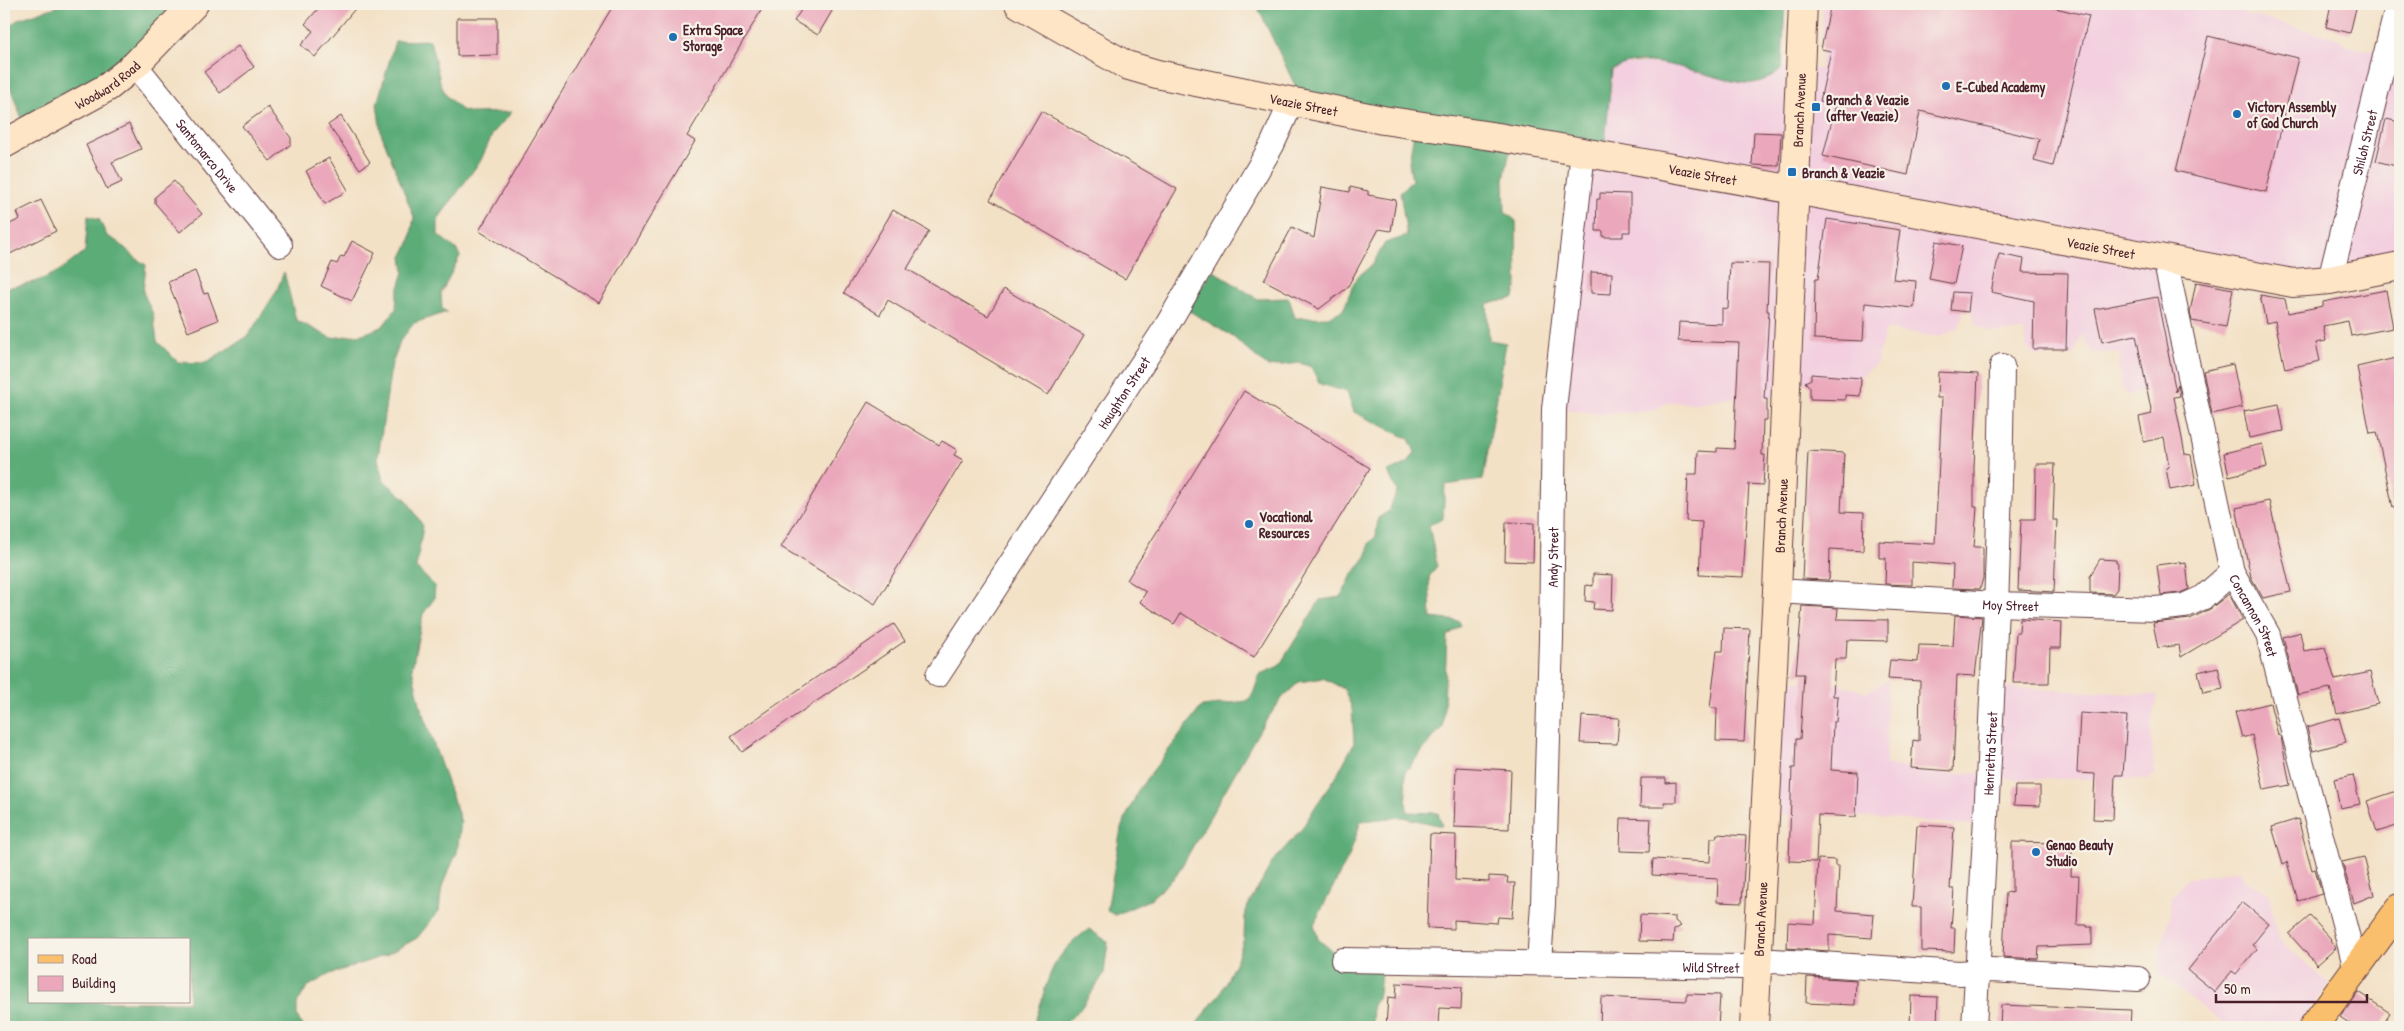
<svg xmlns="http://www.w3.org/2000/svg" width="2404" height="1031" viewBox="0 0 2404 1031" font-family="'Patrick Hand',sans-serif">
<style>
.built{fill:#f3cfdf}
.forest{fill:#5cac78;stroke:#536652;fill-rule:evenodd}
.building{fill:#eba8bc}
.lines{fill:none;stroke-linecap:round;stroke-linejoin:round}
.street-casing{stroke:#633c42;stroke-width:26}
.secondary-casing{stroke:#633c42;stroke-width:30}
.primary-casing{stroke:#633c42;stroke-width:30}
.street{stroke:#fff;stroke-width:24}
.secondary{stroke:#fde5c5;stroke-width:28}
.primary{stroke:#f9bf6d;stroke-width:28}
.poi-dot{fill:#1f6fb2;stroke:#f7f3e8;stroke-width:2}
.labels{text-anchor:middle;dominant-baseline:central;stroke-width:4.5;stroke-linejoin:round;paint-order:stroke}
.poi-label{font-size:14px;font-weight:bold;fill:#4a1f2b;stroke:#f7f3e8;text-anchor:start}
.street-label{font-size:14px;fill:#4a1f2b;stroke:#f7f3e8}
</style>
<rect width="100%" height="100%" fill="#f7f3e8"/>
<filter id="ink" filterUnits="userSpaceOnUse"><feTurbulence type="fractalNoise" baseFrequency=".02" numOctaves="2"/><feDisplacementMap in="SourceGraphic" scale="10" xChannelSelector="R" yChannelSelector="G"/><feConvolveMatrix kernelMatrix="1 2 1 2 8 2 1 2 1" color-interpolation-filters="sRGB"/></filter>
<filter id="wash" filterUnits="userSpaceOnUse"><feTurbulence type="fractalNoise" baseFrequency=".0096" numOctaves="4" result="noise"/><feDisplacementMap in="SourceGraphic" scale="20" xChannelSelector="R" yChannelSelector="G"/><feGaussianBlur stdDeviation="1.12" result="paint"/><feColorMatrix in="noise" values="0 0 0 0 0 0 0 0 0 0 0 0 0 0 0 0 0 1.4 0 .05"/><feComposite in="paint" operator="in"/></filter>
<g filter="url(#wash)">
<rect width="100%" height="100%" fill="#f3e1c6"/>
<g class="built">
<polygon points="1823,4 2205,4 2241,11 2245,14 2337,38 2346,46 2384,53 2394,49 2400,50 2400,272 2349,280 2175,260 2194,384 2125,395 2118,371 2120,352 2093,353 2085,342 2082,334 2073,356 2035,356 2025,345 2024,331 1989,332 1975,324 1967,298 1959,327 1940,337 1886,329 1876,364 1860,377 1843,384 1794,383 1788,400 1750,395 1695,403 1668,402 1653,411 1603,414 1559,409 1591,156 1604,153 1612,70 1618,65 1645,63 1668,64 1745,84 1770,78 1782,68 1821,69"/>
<polygon points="1782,680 1839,684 1866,692 1888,680 1886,764 1932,774 1991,773 1994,687 2157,695 2151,726 2154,775 2148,779 1994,779 1992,827 1857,816 1771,814"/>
<polygon points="2240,871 2244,880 2268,892 2278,938 2329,985 2295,1027 2229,1027 2158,973 2160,950 2171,912 2172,897 2188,878"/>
</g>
<g class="forest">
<polygon points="65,4 203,4 27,132 4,72 4,29 19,19"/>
<path d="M1256 4H1785L1782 68C1772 77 1758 85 1744 83 1708 79 1644 47 1612 70L1604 153 1512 141 1504 179 1505 212 1516 221 1517 284 1514 298 1487 304 1489 340 1506 343 1483 480 1445 485 1443 519 1429 525 1437 566 1429 577 1431 618 1459 621 1461 626 1447 636 1443 728 1438 732 1405 772 1407 812 1438 813 1442 826 1402 817 1361 821 1349 856 1314 924 1318 939 1343 960 1382 961 1379 994 1373 1005 1372 1027H1194L1221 992 1237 959 1244 939 1245 911 1273 861 1301 830 1317 804 1336 777 1354 743 1352 708 1344 689 1323 678 1299 682 1283 697 1262 726 1176 876 1149 900 1115 915 1107 911 1121 828 1139 789 1202 706 1247 701 1253 694 1260 674 1279 666 1320 600 1341 597 1351 577 1367 555 1369 543 1376 536 1378 518 1389 511 1397 491 1388 472 1408 463 1415 452 1409 439 1354 412 1347 392 1320 384 1311 367 1300 363 1268 367 1233 337 1186 309 1212 270 1258 299 1289 298 1295 318 1328 317 1343 310 1356 278 1372 265 1385 243 1407 236 1400 192 1412 181 1409 162 1415 126 1300 96Z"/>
<path d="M430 40 441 85 446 95 461 110 472 113 512 112 493 133 481 160 438 219V235L456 249 460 256 441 293 442 309 447 312 414 323 400 341 391 367 378 458 383 480 407 500 423 526 416 568 435 586 434 599 423 614 412 668 421 708 461 822 457 853 442 886 439 911 417 938 386 955 330 974 307 987 297 1004V1016L303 1027H4V288C41 283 57 275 85 251L88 216 99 219 107 236C124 243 130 256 146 265L143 292 153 314 157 341 178 362 205 363 248 336 276 292 284 272 296 320 331 338 363 334 382 327 396 309 397 294 404 272 402 257 410 241 414 217 381 133 377 104 395 41ZM29 940H189V1002H29Z"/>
<path d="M1089 929 1108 942 1104 974 1081 1008 1062 1027H1033C1050 980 1045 961 1089 929Z"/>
</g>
<g id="blocks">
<g class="building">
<polygon points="322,4 359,4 315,57 301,45 313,31 305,24"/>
<polygon points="614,4 765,4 687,136 695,141 599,303 479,231"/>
<polygon points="805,4 836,4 818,35 794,21"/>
<polygon points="1831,4 2038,4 2089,16 2053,166 2034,161 2039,139 1920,111 1908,175 1823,156 1836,104 1820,101 1831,51 1821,49"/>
<polygon points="2331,4 2357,4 2350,33 2326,27"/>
<polygon points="457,18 497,18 497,55 457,56"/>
<polygon points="2208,36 2298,58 2266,192 2176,171"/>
<polygon points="238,46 254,67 220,93 204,72"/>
<polygon points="268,107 291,138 291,144 270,161 242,126"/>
<polygon points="1041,111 1177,189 1125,279 990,200"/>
<polygon points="341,116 370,162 360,169 328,125"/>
<polygon points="2386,119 2400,122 2400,167 2376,161"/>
<polygon points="129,124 141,149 112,162 122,182 107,189 86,145"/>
<polygon points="1754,132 1781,133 1779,166 1752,165"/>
<polygon points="329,158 348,190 325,204 306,171"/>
<polygon points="174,181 202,214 180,232 155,203 155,197"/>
<polygon points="1322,187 1350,192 1350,187 1368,191 1368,195 1396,200 1391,231 1379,229 1347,288 1319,309 1264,280 1292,227 1314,238"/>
<polygon points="1600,193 1630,194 1630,232 1623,232 1623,237 1603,237 1603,231 1596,231 1597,199 1600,199"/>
<polygon points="41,200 56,231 4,257 4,227 20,219 17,212"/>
<polygon points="893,210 929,231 907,269 988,316 1004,289 1084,335 1048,395 888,300 880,315 844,293"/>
<polygon points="1827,219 1900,230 1893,279 1916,281 1914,308 1865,303 1863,341 1814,339 1815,279 1818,279"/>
<polygon points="352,241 375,253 352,301 321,286 332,262 337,264 341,256 344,257"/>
<polygon points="1936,241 1962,246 1954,284 1929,279"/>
<polygon points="1999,254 2024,259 2022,272 2068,273 2066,349 2033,349 2034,301 1991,292"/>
<polygon points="1730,263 1769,264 1767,311 1769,311 1764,399 1767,399 1767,420 1763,420 1762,455 1765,455 1763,485 1749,484 1743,577 1699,575 1702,522 1686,521 1688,474 1697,474 1698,451 1717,452 1717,448 1734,449 1739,343 1678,341 1679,322 1722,324 1722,308 1728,309"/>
<polygon points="195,271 204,294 208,293 218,320 188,332 168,282"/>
<polygon points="1591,272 1612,273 1611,294 1591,293"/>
<polygon points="2196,282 2233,289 2226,327 2192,321 2190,312"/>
<polygon points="2386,290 2393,328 2351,336 2348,321 2323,326 2326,341 2316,343 2320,361 2285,369 2275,321 2266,323 2260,295 2285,299 2288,313 2323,306 2323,302"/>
<polygon points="1953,292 1970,293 1968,312 1951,310"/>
<polygon points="2157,297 2176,392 2178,384 2180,396 2174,397 2185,454 2191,455 2196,485 2170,490 2166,468 2169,467 2164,437 2144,442 2139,417 2152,414 2136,335 2102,342 2095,309"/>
<polygon points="2400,357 2400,507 2393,508 2377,432 2370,433 2357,367"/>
<polygon points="2233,364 2242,407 2212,414 2203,371"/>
<polygon points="1938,372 1978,374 1974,467 1974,507 1977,507 1974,547 1983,547 1983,578 1980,589 1952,588 1953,565 1912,562 1912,585 1885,584 1886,558 1879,558 1879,541 1935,544 1942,398 1937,398"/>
<polygon points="1811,374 1861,378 1860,396 1845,395 1845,400 1810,399 1810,387 1805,382 1811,379"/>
<polygon points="1244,391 1370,468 1254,657 1181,613 1174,624 1140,602 1146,592 1127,580"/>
<polygon points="868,402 939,445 942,441 957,450 954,455 963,460 875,604 781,547"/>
<polygon points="2279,404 2284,431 2249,438 2244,411"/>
<polygon points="2262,444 2267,467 2229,476 2224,453"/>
<polygon points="1808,451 1844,453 1841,512 1864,513 1863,551 1830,549 1829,580 1802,579"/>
<polygon points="2036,464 2055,464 2053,520 2057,520 2054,592 2018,590 2021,519 2035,519"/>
<polygon points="2269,501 2291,592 2263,598 2251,577 2236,508"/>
<polygon points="1506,522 1534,523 1533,562 1505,561"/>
<polygon points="2100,559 2116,560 2116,563 2118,563 2117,589 2113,594 2090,593 2090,576"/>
<polygon points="2180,562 2180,564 2186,563 2189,589 2180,593 2161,595 2157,565"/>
<polygon points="1593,574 1613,575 1612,610 1593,609 1594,602 1585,601 1586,585 1593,586"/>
<polygon points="2229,594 2243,620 2181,657 2179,645 2158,648 2153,623 2190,619 2210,609"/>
<polygon points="1802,606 1838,608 1837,619 1888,620 1888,641 1847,640 1846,659 1835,659 1833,696 1838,696 1836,722 1833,722 1831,770 1858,772 1856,817 1818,815 1816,862 1789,861 1792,768 1795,768 1796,739 1800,739 1804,674 1796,674"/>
<polygon points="1955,615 1982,617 1975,676 1957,675 1953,771 1911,768 1913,740 1919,741 1920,681 1888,679 1890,660 1918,662 1919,645 1953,646"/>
<polygon points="2020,619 2062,622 2061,648 2050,648 2049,683 2013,683 2016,633 2019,633"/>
<polygon points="894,624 905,641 742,752 731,736"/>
<polygon points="1724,628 1750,629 1744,742 1716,741 1717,708 1710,708 1717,651 1723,651"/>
<polygon points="2300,632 2304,651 2325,647 2335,680 2370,672 2378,704 2337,714 2330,688 2298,695 2283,637"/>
<polygon points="2218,667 2223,689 2203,693 2198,672"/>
<polygon points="2270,703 2278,735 2281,737 2290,785 2264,790 2252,735 2242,738 2235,712"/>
<polygon points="2080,713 2127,716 2123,775 2115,775 2113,820 2093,819 2095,774 2077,773"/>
<polygon points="1582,716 1619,718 1617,744 1580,743"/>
<polygon points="2339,718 2346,742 2313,751 2307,727"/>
<polygon points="1456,767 1511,770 1509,829 1454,827"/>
<polygon points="2353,775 2360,804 2340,808 2334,779"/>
<polygon points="1641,778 1666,778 1666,783 1676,782 1676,802 1664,802 1665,807 1640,807"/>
<polygon points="2015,786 2040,786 2040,806 2014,805"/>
<polygon points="2400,790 2400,825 2377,832 2367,801"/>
<polygon points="1621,818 1651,819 1649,852 1620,851"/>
<polygon points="2298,819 2312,870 2315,869 2322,894 2298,901 2287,862 2283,864 2272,827"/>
<polygon points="1917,825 1954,827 1950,889 1954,889 1951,928 1955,928 1954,952 1921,951 1921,907 1912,907"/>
<polygon points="1430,834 1456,835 1455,880 1489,882 1489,876 1508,877 1507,883 1515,883 1512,918 1498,917 1497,923 1454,920 1454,929 1427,928"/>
<polygon points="1717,834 1746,836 1742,903 1717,902 1718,879 1652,875 1653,859 1710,862 1711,838 1716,838"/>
<polygon points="2012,842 2054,843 2054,850 2072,850 2071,876 2079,876 2077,925 2087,925 2087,927 2092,927 2092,945 2039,947 2038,959 2003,957 2006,892 2012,893"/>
<polygon points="2364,857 2374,895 2354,903 2342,862"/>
<polygon points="1818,859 1835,860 1835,866 1839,866 1837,911 1874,914 1872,938 1829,935 1829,951 1787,948 1788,922 1815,924"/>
<polygon points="2242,902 2269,924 2252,945 2257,949 2236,974 2232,971 2215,992 2188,970"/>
<polygon points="1640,915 1675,917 1675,921 1681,926 1674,930 1673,942 1639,941"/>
<polygon points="2310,916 2331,939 2330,940 2336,948 2317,965 2289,934"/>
<polygon points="1807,977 1856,980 1855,1005 1806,1003"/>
<polygon points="1397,983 1462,987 1461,1009 1439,1008 1438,1027 1386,1027 1388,997 1396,998"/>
<polygon points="2358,992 2390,1013 2380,1027 2355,1027 2340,1017"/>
<polygon points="1687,994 1720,995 1718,1027 1600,1027 1601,997 1687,1001"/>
<polygon points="1911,996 1938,997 1937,1027 1910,1027"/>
<polygon points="2001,1005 2131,1010 2130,1027 2000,1027"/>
</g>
</g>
</g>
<g filter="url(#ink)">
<use href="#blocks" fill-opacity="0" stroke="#633c42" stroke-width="1"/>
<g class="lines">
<g class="street-casing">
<g id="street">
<path id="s1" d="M135 65 280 245"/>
<path id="s2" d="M2165 259 2232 572 2268 635 2356 969"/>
<path id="s3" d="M2330 280 2398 4"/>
<path id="s4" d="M1777 591 1996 604 2156 609 2184 606 2204 597 2232 572"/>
<path id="s5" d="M938 675 1166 327 1272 145 1292 101"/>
<path id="s6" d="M1343 960 1742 967 1774 961 1960 973 1991 970 2138 979"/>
<path id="s7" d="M1539 963 1543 904 1551 639 1554 409 1583 152"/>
<path id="s8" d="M1974 1027C1987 807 2000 587 2002 366"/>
</g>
</g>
<g class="secondary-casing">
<g id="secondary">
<path id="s9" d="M1019 4 1126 65 1157 74 1383 120 1498 137 1795 190 2293 283 2330 280 2400 266"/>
<path id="s10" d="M4 144 108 87 135 65 194 4"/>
<path id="s11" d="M1754 1027 1777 591 1803 4"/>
</g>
</g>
<g class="primary-casing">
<polyline id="primary" points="2313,1027 2400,908"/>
</g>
<use href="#street" class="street"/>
<use href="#secondary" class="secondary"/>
<use href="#primary" class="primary"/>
</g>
</g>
<g class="poi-dot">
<circle cx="673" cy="37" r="5"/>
<circle cx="1946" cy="86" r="5"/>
<rect x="1811" y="102" width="10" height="10" rx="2.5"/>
<circle cx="2237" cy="114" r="5"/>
<rect x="1787" y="167" width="10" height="10" rx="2.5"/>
<circle cx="1249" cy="524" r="5"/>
<circle cx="2036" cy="852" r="5"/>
</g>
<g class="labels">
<g class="poi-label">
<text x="683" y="29">Extra Space<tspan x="683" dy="16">Storage</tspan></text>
<text x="1956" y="86">E-Cubed Academy</text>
<text x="1826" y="99">Branch &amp; Veazie<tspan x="1826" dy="16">(after Veazie)</tspan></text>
<text x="2247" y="106">Victory Assembly<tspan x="2247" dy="16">of God Church</tspan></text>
<text x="1802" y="172">Branch &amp; Veazie</text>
<text x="1259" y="516">Vocational<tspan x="1259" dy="16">Resources</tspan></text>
<text x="2046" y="844">Genao Beauty<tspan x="2046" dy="16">Studio</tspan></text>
</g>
<g class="street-label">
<text stroke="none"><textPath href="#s10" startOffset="119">Woodward Road</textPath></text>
<text stroke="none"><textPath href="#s9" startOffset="305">Veazie Street</textPath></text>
<text stroke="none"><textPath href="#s11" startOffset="918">Branch Avenue</textPath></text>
<text stroke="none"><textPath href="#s3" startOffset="142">Shiloh Street</textPath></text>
<text stroke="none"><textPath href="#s1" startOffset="116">Santomarco Drive</textPath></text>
<text stroke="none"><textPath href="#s9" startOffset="710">Veazie Street</textPath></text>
<text stroke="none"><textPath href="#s9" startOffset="1115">Veazie Street</textPath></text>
<text stroke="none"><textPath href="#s5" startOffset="338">Houghton Street</textPath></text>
<text stroke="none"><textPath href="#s11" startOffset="512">Branch Avenue</textPath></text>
<text stroke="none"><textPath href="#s7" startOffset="406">Andy Street</textPath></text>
<text stroke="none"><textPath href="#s4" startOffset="234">Moy Street</textPath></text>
<text stroke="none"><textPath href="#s2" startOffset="369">Concannon Street</textPath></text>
<text stroke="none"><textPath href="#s8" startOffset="274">Henrietta Street</textPath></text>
<text stroke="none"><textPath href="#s11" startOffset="108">Branch Avenue</textPath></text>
<text stroke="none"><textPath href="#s6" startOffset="368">Wild Street</textPath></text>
</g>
</g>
<rect width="2404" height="1031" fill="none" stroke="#f7f3e8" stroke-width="20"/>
<rect x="28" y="938" width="162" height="65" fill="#f7f3e8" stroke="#b29e9c"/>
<rect x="38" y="955" width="25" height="8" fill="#f9bf6d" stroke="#b29e9c"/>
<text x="72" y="964" font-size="15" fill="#4a1f2b">Road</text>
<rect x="38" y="976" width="25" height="15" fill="#eba8bc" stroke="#b29e9c"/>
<text x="72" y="988" font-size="15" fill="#4a1f2b">Building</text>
<path d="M2216 994v8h151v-8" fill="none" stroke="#4a1f2b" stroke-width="2.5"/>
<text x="2224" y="994" font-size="15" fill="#4a1f2b" stroke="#f7f3e8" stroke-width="4" paint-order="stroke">50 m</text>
</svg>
